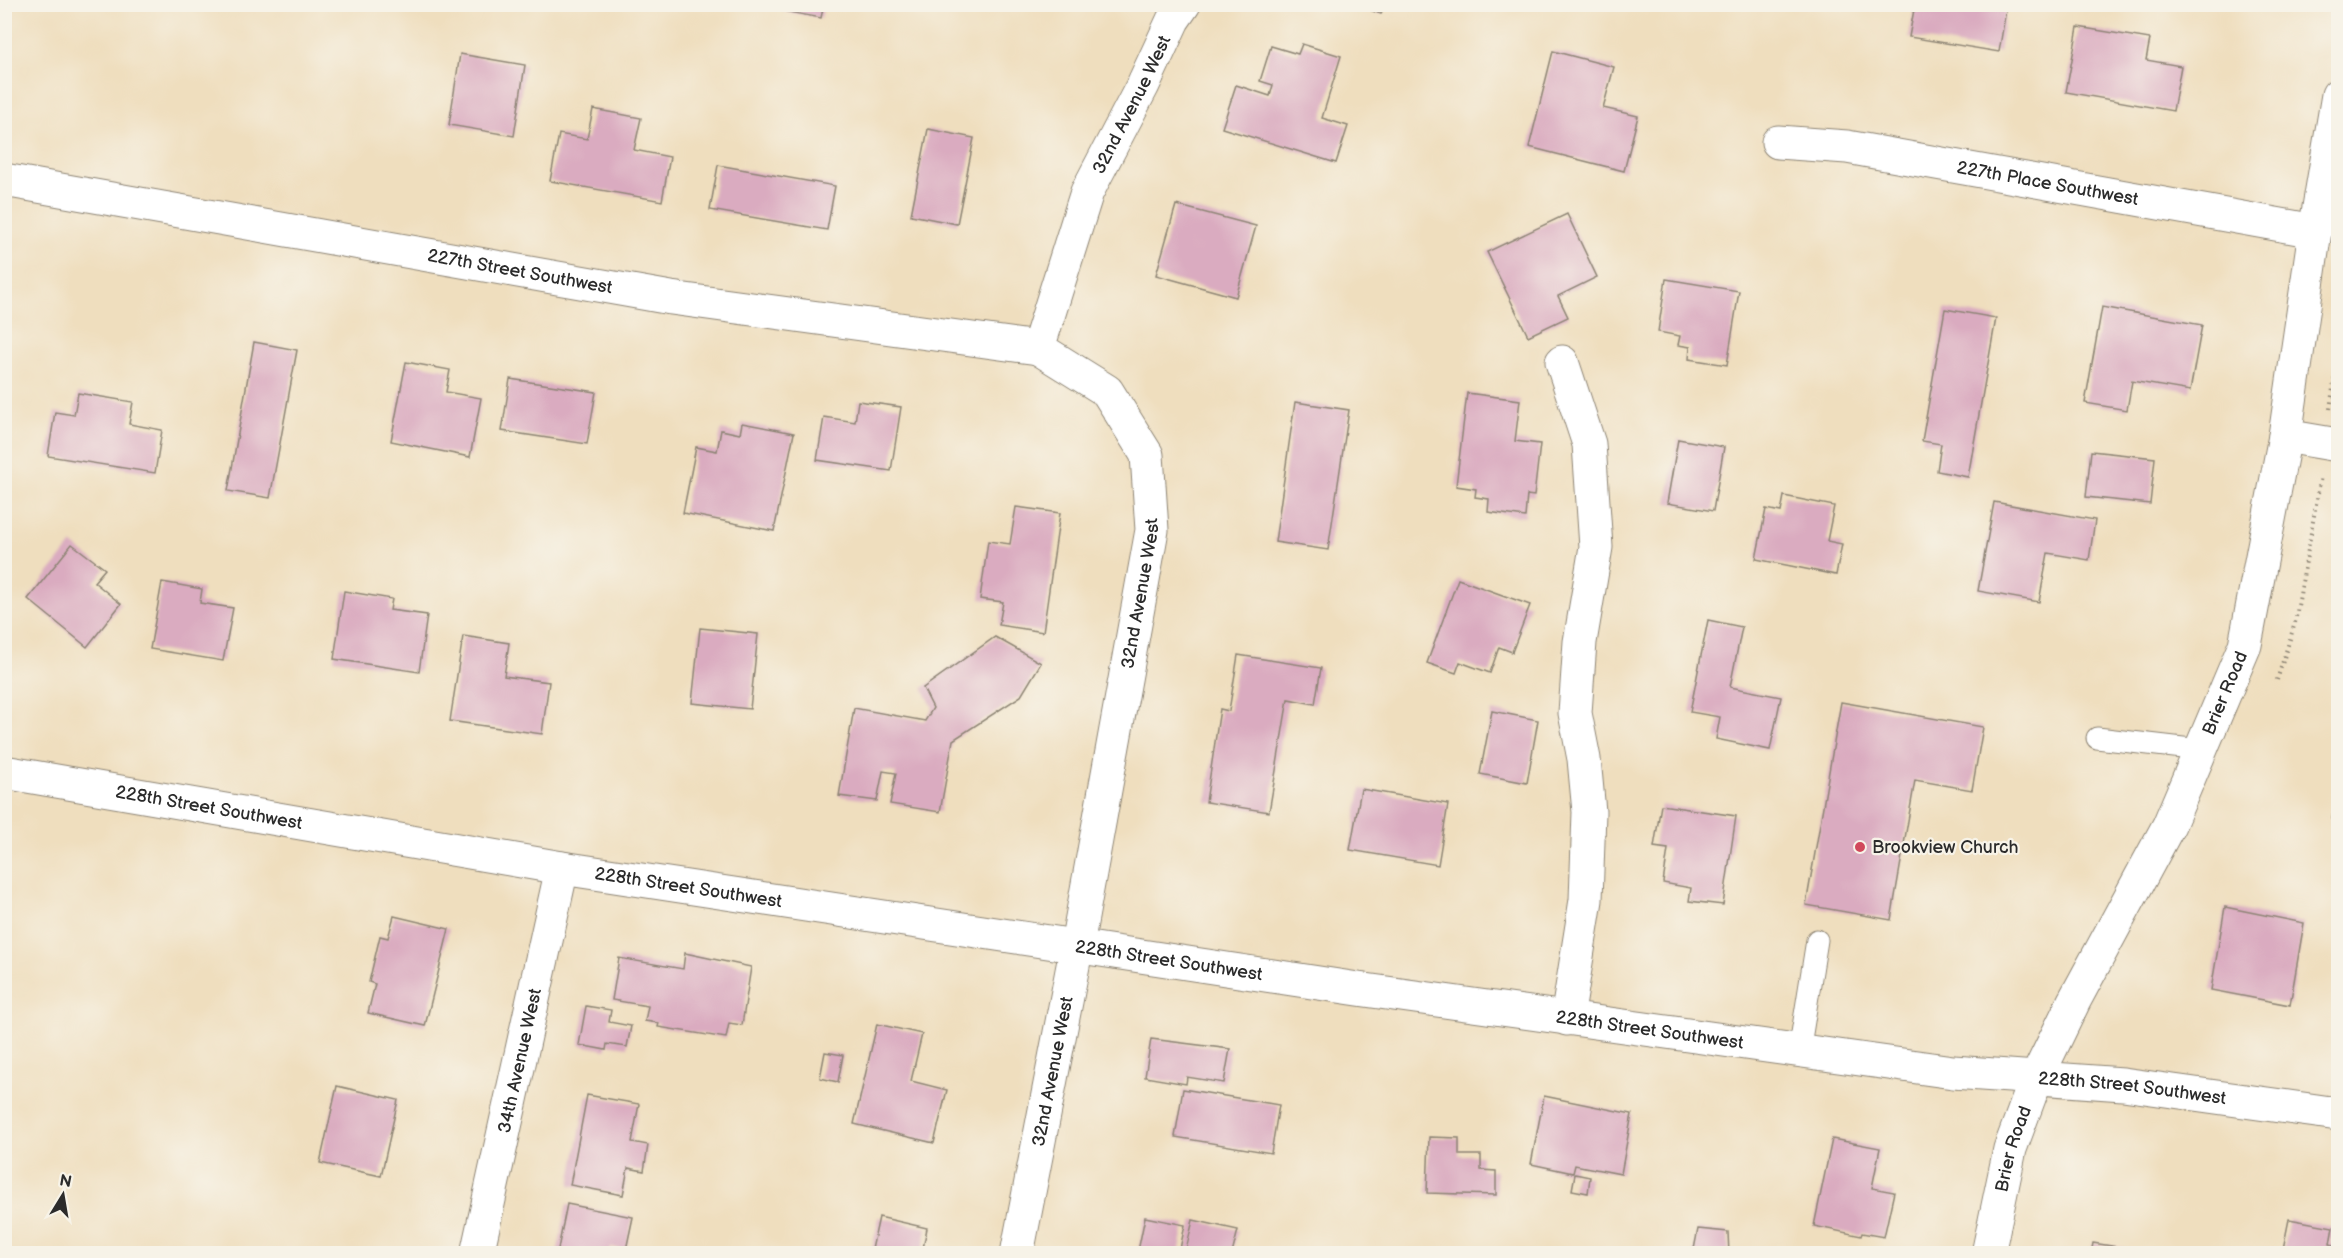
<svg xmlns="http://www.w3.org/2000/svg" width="2343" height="1258" viewBox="0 0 2343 1258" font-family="'Balsamiq Sans',sans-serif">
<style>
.building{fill:#daabc0}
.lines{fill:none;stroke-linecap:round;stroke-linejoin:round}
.lane-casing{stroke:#8d8474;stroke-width:23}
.street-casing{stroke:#8d8474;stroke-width:35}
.secondary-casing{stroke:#8d8474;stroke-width:35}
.path{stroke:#8d8474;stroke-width:4;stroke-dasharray:1.5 4.5;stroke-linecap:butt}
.lane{stroke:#fff;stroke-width:21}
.street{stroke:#fff;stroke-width:33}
.secondary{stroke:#fff;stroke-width:33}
.poi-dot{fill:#d1495b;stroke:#f7f3e8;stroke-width:2}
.labels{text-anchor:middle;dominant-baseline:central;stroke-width:4.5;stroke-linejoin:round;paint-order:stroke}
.street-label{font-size:18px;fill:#2b2b2b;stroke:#f7f3e8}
.poi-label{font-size:18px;fill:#2b2b2b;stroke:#f7f3e8;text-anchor:start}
</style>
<rect width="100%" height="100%" fill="#f7f3e8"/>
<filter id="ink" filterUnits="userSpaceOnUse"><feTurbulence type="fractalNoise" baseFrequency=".0167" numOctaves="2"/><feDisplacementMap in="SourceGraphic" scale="12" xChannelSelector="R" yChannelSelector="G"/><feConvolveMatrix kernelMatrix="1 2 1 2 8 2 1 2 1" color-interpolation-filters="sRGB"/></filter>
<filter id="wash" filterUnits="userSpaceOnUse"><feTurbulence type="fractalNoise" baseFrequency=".008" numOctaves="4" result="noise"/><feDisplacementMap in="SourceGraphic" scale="24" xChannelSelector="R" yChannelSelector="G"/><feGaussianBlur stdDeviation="1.35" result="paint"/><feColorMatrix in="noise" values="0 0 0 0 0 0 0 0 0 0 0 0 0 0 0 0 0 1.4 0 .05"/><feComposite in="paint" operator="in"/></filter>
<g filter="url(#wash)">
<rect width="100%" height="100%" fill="#efdebe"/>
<g id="blocks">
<g class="building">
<polygon points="784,4 824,4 821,18 783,11"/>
<polygon points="1353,4 1384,4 1381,14"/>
<polygon points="1915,4 2007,4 1999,52 1909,37"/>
<polygon points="2078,27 2150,39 2146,60 2181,66 2173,111 2066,92"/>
<polygon points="1302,44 1341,56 1322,118 1348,126 1336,163 1222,128 1236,85 1270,96 1273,85 1260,81 1271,46 1298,54"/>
<polygon points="1553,51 1614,67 1603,108 1638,116 1624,171 1529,147"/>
<polygon points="460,54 525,65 514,136 449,125"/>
<polygon points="593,109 641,118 634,150 670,157 662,201 550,181 559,134 587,139"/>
<polygon points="928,129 974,138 957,224 911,215"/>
<polygon points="718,165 835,186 827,230 710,210"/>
<polygon points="1176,205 1256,226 1236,297 1156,275"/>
<polygon points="1567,214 1597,277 1558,296 1568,317 1528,336 1487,252"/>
<polygon points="1666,279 1739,291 1727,365 1689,359 1690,347 1678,345 1680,336 1658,332"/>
<polygon points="2102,307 2202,325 2190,391 2132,381 2127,410 2085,403"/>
<polygon points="1945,309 1996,318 1968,477 1937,471 1941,444 1922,441"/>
<polygon points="254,342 297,350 270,498 228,491"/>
<polygon points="406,362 450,370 446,392 481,398 470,457 391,441"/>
<polygon points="510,379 596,392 587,444 502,431"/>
<polygon points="78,393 133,402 129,424 162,430 155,473 48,456 55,412 74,415"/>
<polygon points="1467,393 1520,400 1515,441 1540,444 1534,496 1527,495 1525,517 1488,512 1489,499 1475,497 1476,489 1456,486"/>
<polygon points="858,401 901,407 891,471 817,460 824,417 855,422"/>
<polygon points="1295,402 1349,410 1328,550 1275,542"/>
<polygon points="742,423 794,433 774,531 683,513 696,447 717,451 721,430 740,434"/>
<polygon points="1678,439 1724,447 1713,511 1667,503"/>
<polygon points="2091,451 2155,458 2150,504 2086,497"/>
<polygon points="1784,496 1834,506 1827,541 1842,544 1836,575 1756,559 1766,509 1781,512"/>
<polygon points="1994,502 2095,520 2089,560 2048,553 2039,602 1978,591"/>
<polygon points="1016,507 1060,513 1043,632 999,625 1003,602 980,599 988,541 1010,544"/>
<polygon points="72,544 105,569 94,582 121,604 87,647 28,599"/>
<polygon points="1458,579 1530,605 1512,652 1499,647 1490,673 1460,662 1456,673 1427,663"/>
<polygon points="162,582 202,589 200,603 233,608 223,661 150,649"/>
<polygon points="344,591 392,599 390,610 427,615 419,672 334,659"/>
<polygon points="1708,620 1742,627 1730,687 1781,697 1770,750 1716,739 1720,717 1690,712"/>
<polygon points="700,628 758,634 750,709 692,703"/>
<polygon points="463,636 509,643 504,676 549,682 542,734 450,721"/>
<polygon points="995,637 1041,663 1021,696 953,740 940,812 890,804 896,773 883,771 877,801 839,796 854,708 925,721 933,708 923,688"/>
<polygon points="1238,655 1321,668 1315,704 1288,699 1269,812 1206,802 1220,709 1229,711"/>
<polygon points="1841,702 1983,727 1972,790 1915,780 1891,920 1806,905"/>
<polygon points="1492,711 1538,720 1527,783 1480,774"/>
<polygon points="2337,786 2338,786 2338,820 2332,819"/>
<polygon points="1361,789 1448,804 1438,865 1350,850"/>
<polygon points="1661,805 1736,816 1723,905 1689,901 1691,888 1663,883 1668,849 1654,847"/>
<polygon points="2225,907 2304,923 2290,1005 2211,990"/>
<polygon points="394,916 449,929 425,1026 368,1013 375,984 369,982 380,936 388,938"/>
<polygon points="685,953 751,967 742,1025 729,1023 726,1038 658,1027 659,1023 645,1021 648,1006 612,1000 619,958 683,969"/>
<polygon points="586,1006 611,1010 609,1022 631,1026 627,1047 607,1044 606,1050 579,1045"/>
<polygon points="877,1024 922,1034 911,1081 947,1090 934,1143 854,1124"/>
<polygon points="1151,1039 1230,1049 1224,1083 1187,1077 1186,1084 1145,1077"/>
<polygon points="825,1052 843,1055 838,1082 820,1078"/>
<polygon points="337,1086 398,1100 381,1176 320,1163"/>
<polygon points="1183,1089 1279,1105 1271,1153 1175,1137"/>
<polygon points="587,1095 639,1104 632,1142 648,1145 644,1171 628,1168 623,1195 570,1185"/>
<polygon points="1544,1096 1632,1114 1621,1174 1575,1165 1573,1173 1531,1164"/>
<polygon points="1429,1137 1459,1138 1459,1155 1481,1155 1481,1170 1496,1171 1496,1195 1427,1193"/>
<polygon points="1832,1139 1880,1148 1872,1188 1894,1192 1884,1237 1862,1233 1861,1236 1814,1226"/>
<polygon points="1575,1174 1590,1177 1588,1193 1572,1190"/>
<polygon points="567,1204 633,1217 626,1250 611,1247 609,1254 557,1254"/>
<polygon points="879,1217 927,1228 922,1254 871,1254"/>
<polygon points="1145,1217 1185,1225 1179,1254 1150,1254 1138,1251"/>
<polygon points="2289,1219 2333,1227 2330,1244 2338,1246 2338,1254 2282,1254"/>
<polygon points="1193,1220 1238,1230 1232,1254 1185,1254"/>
<polygon points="1698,1229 1728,1232 1729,1254 1693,1254"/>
<polygon points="2093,1243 2130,1249 2135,1254 2091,1254"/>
</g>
</g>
</g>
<g filter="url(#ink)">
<use href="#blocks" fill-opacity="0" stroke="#8d8474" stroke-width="1.5"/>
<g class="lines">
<g class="lane-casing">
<g id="lane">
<polyline points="2097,738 2200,750"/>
<polyline points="1799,1052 1817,940"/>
</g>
</g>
<g class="street-casing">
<g id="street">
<path id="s1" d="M1778 142 1847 147 2315 231"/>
<path id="s2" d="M4 180 671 298 1038 348"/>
<polyline points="1562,362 1589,444 1596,547 1580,642 1575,713 1584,759 1589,812 1586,900 1567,1019"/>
<polyline points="2285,436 2338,445"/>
<path id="s3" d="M477 1254 562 868"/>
<path id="s4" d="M1017 1254 1077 945 1152 530 1147 455 1107 391 1038 348 1087 192 1143 85 1173 20 1184 4"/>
</g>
</g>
<g class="secondary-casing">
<g id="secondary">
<path id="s5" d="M4 772 562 868 1358 989 1953 1072 2123 1084 2338 1114"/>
<path id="s6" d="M1988 1254 2010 1149 2036 1079 2074 1001 2169 825 2245 645 2285 436 2315 231 2338 95"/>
</g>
</g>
<g class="path">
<polyline points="2330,409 2338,354"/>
<polyline points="2277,680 2295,623 2321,476"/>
</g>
<use href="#lane" class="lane"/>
<use href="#street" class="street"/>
<use href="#secondary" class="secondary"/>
</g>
</g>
<circle class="poi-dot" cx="1860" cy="847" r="6"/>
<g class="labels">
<g class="street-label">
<text stroke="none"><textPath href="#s4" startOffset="1230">32nd Avenue West</textPath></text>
<text stroke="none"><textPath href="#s1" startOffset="273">227th Place Southwest</textPath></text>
<text stroke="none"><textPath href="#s2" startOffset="524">227th Street Southwest</textPath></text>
<text stroke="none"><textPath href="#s4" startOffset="672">32nd Avenue West</textPath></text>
<text stroke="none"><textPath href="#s6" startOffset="612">Brier Road</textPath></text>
<text stroke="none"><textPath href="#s5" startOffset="208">228th Street Southwest</textPath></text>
<text stroke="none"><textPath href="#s5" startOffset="694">228th Street Southwest</textPath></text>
<text stroke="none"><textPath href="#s5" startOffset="1180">228th Street Southwest</textPath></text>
<text stroke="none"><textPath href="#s5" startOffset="1666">228th Street Southwest</textPath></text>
<text stroke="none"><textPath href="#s3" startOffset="198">34th Avenue West</textPath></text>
<text stroke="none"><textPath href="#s4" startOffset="186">32nd Avenue West</textPath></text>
<text stroke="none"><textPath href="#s5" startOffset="2152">228th Street Southwest</textPath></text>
<text stroke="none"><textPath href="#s6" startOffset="108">Brier Road</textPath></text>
</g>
<g class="poi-label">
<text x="1872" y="847">Brookview Church</text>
</g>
</g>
<rect width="2343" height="1258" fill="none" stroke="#f7f3e8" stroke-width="24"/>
<g transform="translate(63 1195) rotate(11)" stroke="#f7f3e8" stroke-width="4.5" paint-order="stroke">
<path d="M0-4.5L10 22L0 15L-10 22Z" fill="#2b2b2b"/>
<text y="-9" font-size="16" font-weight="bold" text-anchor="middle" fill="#2b2b2b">N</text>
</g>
</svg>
